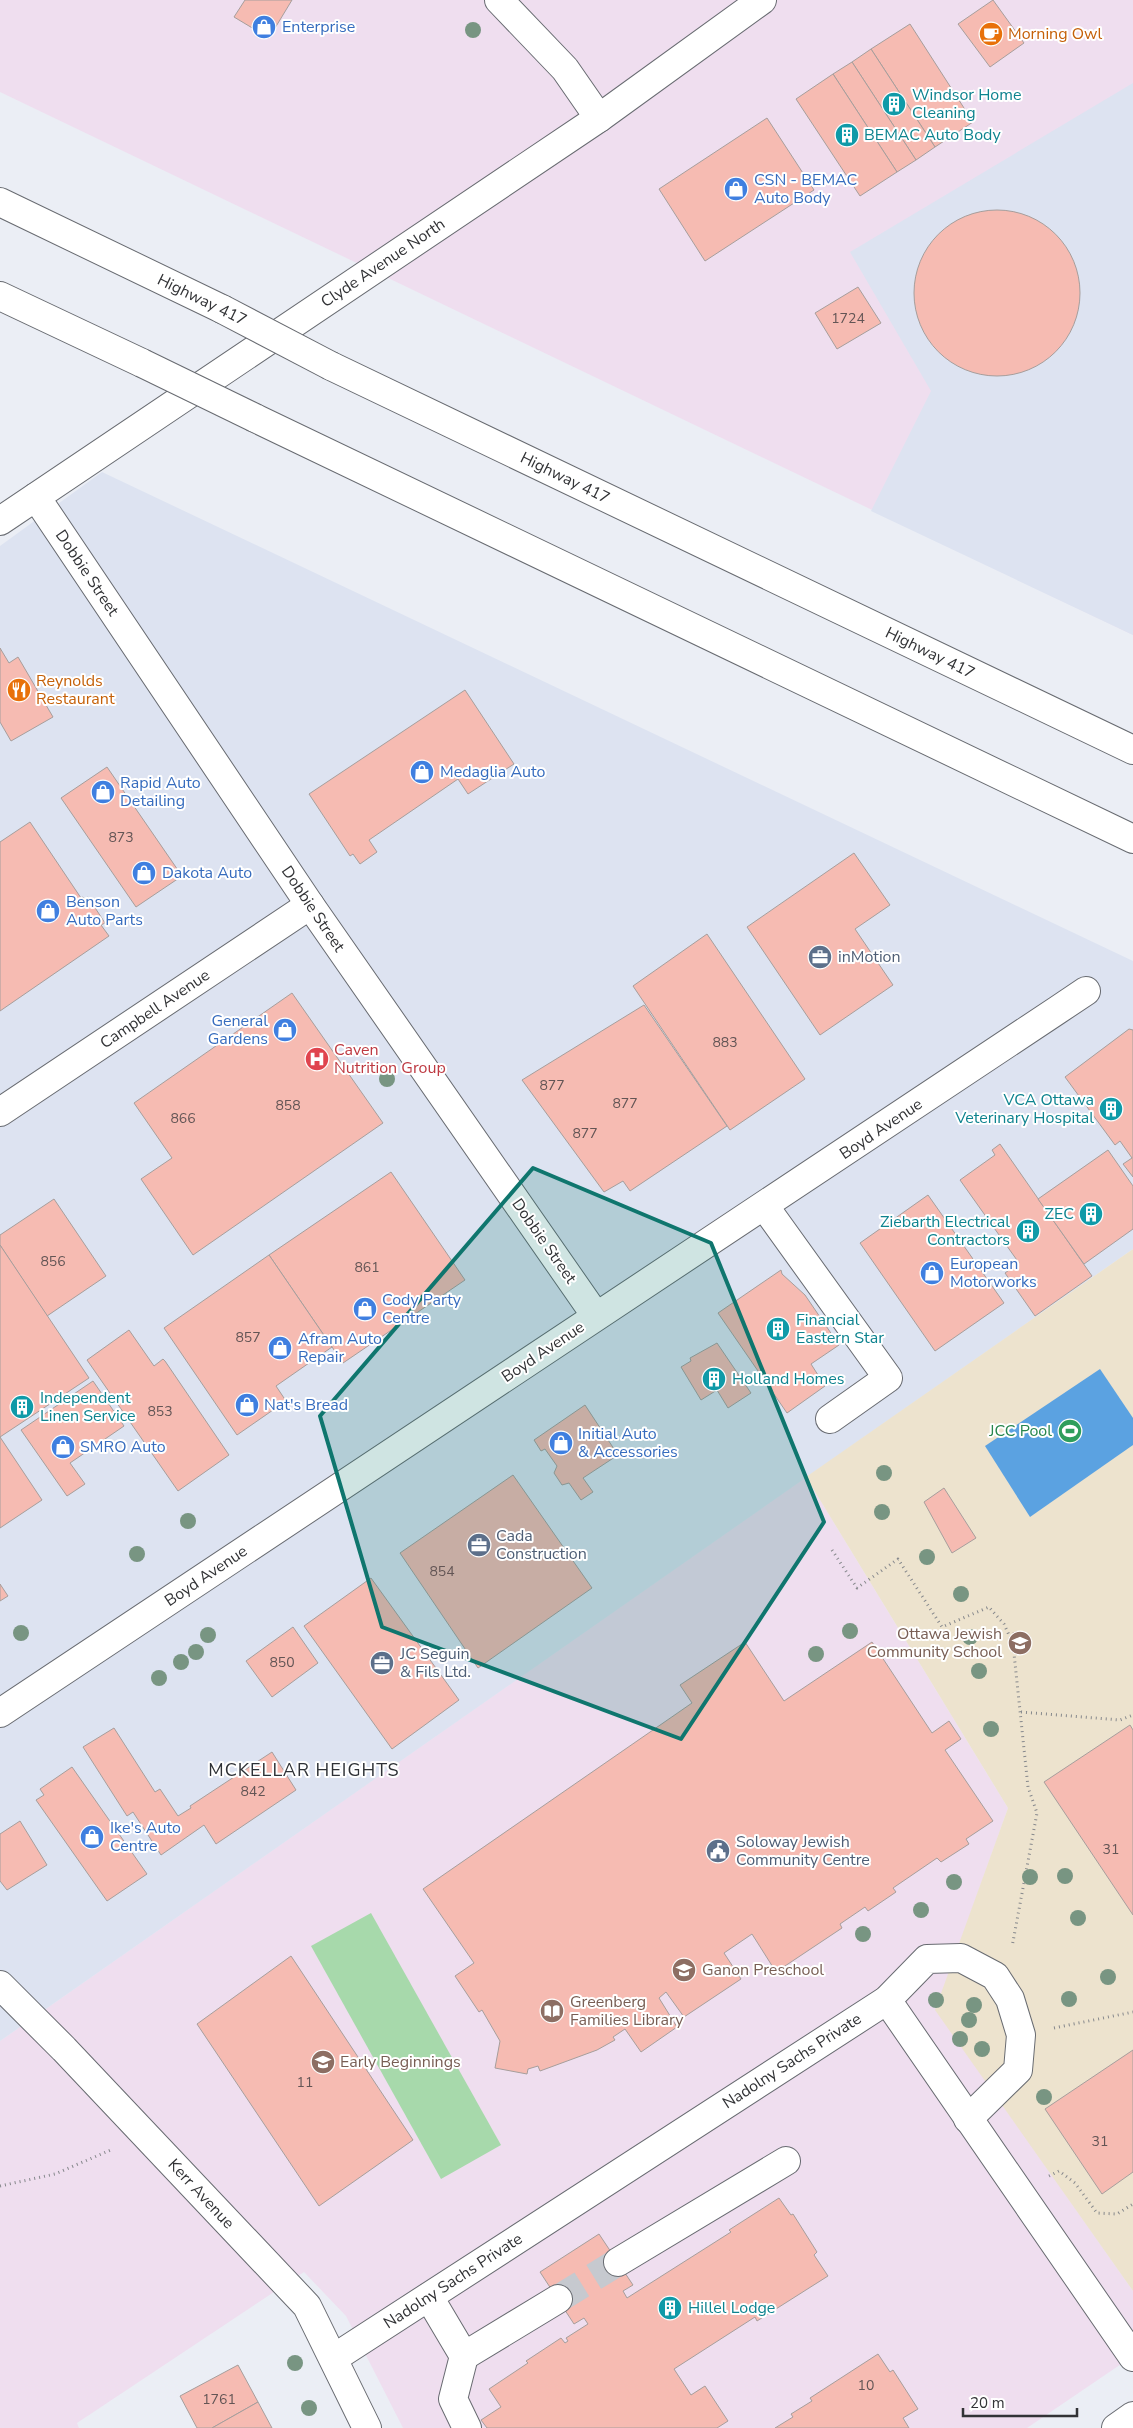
<svg xmlns="http://www.w3.org/2000/svg" width="1133" height="2428" viewBox="0 0 1133 2428" font-family="'Nunito Sans',sans-serif">
<style>
.commercial{fill:#efdeef}
.built{fill:#dde3f1}
.education{fill:#ede3ce}
.green{fill:#a7d9ab}
.water{fill:#5ba2e1}
.building{fill:#f6bbb2;stroke:#a69e9c}
.lines{fill:none;stroke-linecap:round;stroke-linejoin:round}
.minor-tunnel{stroke:#c6c9cf;stroke-width:28;stroke-dasharray:28 14;stroke-linecap:butt}
.minor-casing{stroke:#686b71;stroke-width:30}
.highway-casing{stroke:#686b71;stroke-width:30}
.path{stroke:#86888c;stroke-width:3;stroke-dasharray:1 4;stroke-linecap:butt}
.minor{stroke:#fff;stroke-width:28}
.highway{stroke:#fff;stroke-width:28}
.highway-bridge-casing{stroke:#686b71;stroke-width:30;stroke-linecap:butt}
.highway-bridge{stroke:#fff;stroke-width:28}
.tree{fill:#789582}
.marked{fill:#0f766e;fill-opacity:0.2;stroke:#0f766e;stroke-width:4;stroke-linejoin:round}
.labels{text-anchor:middle;dominant-baseline:central;stroke-width:4;stroke-linejoin:round;paint-order:stroke}
.number-label{font-size:14px;fill:#635555}
.shop-label{font-size:16px;fill:#366cbe;stroke:#fff;text-anchor:start}
.food-label{font-size:16px;fill:#c56008;stroke:#fff;text-anchor:start}
.culture-label{font-size:16px;fill:#0d838f;stroke:#fff;text-anchor:start}
.street-label{font-size:16px;fill:#323336;stroke:#fff}
.service-label{font-size:16px;fill:#4e5e75;stroke:#fff;text-anchor:start}
.health-label{font-size:16px;fill:#be3a42;stroke:#fff;text-anchor:start}
.leisure-label{font-size:16px;fill:#27864d;stroke:#fff;text-anchor:end}
.education-label{font-size:16px;fill:#785e54;stroke:#fff;text-anchor:start}
.neighbourhood-label{font-size:18px;letter-spacing:1px;fill:#2e3136;stroke:#fff}
</style>
<rect width="100%" height="100%" fill="#ebeef5"/>
<g class="commercial">
<polygon points="0,0 1133,0 1133,635 0,92"/>
<polygon points="806,1477 1008,1808 936,2010 1133,2291 1133,2356 1027,2428 403,2428 346,2316 304,2272 77,2423 79,2428 0,2428 0,2041"/>
</g>
<g class="built">
<polygon points="1133,83 1133,635 871,511 931,391 850,252"/>
<polygon points="102,472 1133,961 1133,1249 0,2041 0,546"/>
</g>
<polygon class="education" points="1133,1249 1133,2291 935,2010 1008,1808 806,1477"/>
<polygon class="green" points="371,1913 501,2145 441,2179 311,1946"/>
<polygon class="water" points="1100,1369 1133,1418 1133,1445 1030,1517 985,1446"/>
<g class="building">
<polygon points="245,0 292,0 269,38 234,17"/>
<polygon points="993,0 1024,43 990,67 958,24"/>
<polygon points="910,24 973,122 935,147 871,49"/>
<polygon points="871,49 935,147 916,160 852,62"/>
<polygon points="852,62 916,160 897,172 833,74"/>
<polygon points="833,74 897,172 860,196 796,99"/>
<polygon points="767,118 814,190 705,261 659,189"/>
<circle cx="997" cy="293" r="83"/>
<polygon points="858,287 881,323 837,349 815,313"/>
<polygon points="0,648 9,663 18,657 53,717 11,741 0,722"/>
<polygon points="465,690 514,764 468,794 458,779 369,840 377,852 360,864 353,854 350,856 309,794"/>
<polygon points="107,767 182,876 136,907 61,798"/>
<polygon points="30,822 81,898 83,897 85,899 88,897 105,923 101,925 109,936 0,1011 0,842"/>
<polygon points="854,853 890,905 855,929 893,985 820,1035 747,927"/>
<polygon points="707,934 805,1079 730,1130 633,986"/>
<polygon points="292,993 383,1123 193,1255 141,1179 172,1158 134,1103"/>
<polygon points="644,1005 727,1126 630,1191 623,1181 604,1192 522,1080"/>
<polygon points="1129,1029 1133,1030 1133,1177 1123,1164 1132,1158 1120,1141 1115,1145 1065,1077"/>
<polygon points="1000,1144 1092,1276 1035,1316 1005,1273 1019,1263 960,1180 995,1155 992,1150"/>
<polygon points="1108,1150 1133,1186 1133,1229 1084,1264 1038,1199"/>
<polygon points="391,1172 465,1280 343,1363 269,1255"/>
<polygon points="928,1195 1004,1303 935,1351 860,1243"/>
<polygon points="54,1199 106,1276 47,1316 0,1245 0,1235"/>
<polygon points="0,1245 89,1378 0,1437 42,1500 0,1528"/>
<polygon points="269,1255 332,1347 276,1386 286,1401 237,1435 164,1328"/>
<polygon points="781,1270 782,1274 805,1295 839,1345 811,1364 825,1386 787,1413 718,1313"/>
<polygon points="129,1330 154,1366 163,1359 165,1361 229,1455 178,1491 87,1360"/>
<polygon points="717,1343 751,1393 728,1408 717,1390 701,1400 681,1367 691,1361 690,1358"/>
<polygon points="93,1381 124,1426 70,1463 85,1484 67,1496 21,1430"/>
<polygon points="585,1405 618,1455 583,1478 593,1492 581,1500 569,1483 562,1485 554,1473 557,1466 545,1449 541,1451 534,1440"/>
<polygon points="513,1475 592,1588 478,1668 400,1553"/>
<polygon points="944,1488 976,1538 952,1553 924,1502"/>
<polygon points="371,1578 459,1700 392,1749 304,1626"/>
<polygon points="0,1584 8,1596 0,1601"/>
<polygon points="293,1627 318,1663 272,1697 246,1661"/>
<polygon points="745,1642 784,1701 872,1642 932,1733 949,1721 961,1739 945,1750 993,1821 966,1839 969,1844 941,1862 937,1858 893,1888 896,1892 868,1911 865,1907 840,1924 842,1928 776,1972 752,1934 724,1953 741,1979 684,2017 666,1992 659,1998 677,2027 641,2052 625,2029 613,2037 615,2040 597,2050 540,2071 538,2066 528,2069 527,2074 495,2068 500,2041 482,2010 479,2012 455,1976 474,1963 423,1889 692,1703 680,1685"/>
<polygon points="1130,1725 1133,1730 1133,1915 1044,1782"/>
<polygon points="114,1728 155,1792 160,1789 178,1816 191,1808 190,1806 272,1752 296,1790 216,1844 204,1825 161,1855 133,1812 127,1816 83,1747"/>
<polygon points="72,1767 147,1874 107,1901 36,1800 44,1795 40,1789"/>
<polygon points="20,1821 47,1865 7,1890 0,1881 0,1834"/>
<polygon points="291,1956 413,2140 319,2206 197,2024"/>
<polygon points="1133,2050 1133,2172 1102,2194 1045,2109"/>
<polygon points="779,2198 791,2215 793,2214 817,2252 814,2255 828,2276 757,2321 755,2317 674,2369 691,2395 705,2386 728,2421 717,2428 487,2428 481,2420 501,2407 489,2389 528,2363 526,2361 561,2338 565,2343 568,2341 566,2338 588,2324 584,2318 574,2324 540,2272 599,2234 633,2285 623,2291 627,2298 731,2232 729,2230"/>
<polygon points="878,2354 890,2372 893,2370 918,2409 903,2418 909,2428 775,2428 793,2417 791,2414 812,2401 810,2398"/>
<polygon points="238,2365 258,2402 212,2428 197,2428 180,2396"/>
<polygon points="258,2402 272,2428 212,2428"/>
</g>
<g class="lines">
<polyline class="minor-tunnel" points="558,2299 618,2262"/>
<g class="minor-casing">
<g id="minor">
<polyline points="499,0 565,69 599,118"/>
<polyline points="36,497 310,905 596,1316"/>
<polyline points="0,521 599,118 762,0"/>
<polyline points="0,1112 310,905"/>
<polyline points="765,1207 888,1378 830,1419"/>
<path d="M0 1713C362 1472 725 1233 1086 991"/>
<polyline points="0,1985 64,2049 307,2306 367,2428"/>
<polyline points="887,2000 1133,2357"/>
<polyline points="618,2262 786,2161"/>
<polyline points="429,2297 464,2356 453,2399 467,2428"/>
<polyline points="464,2356 558,2299"/>
<polyline points="334,2358 887,2000 927,1959 961,1958 995,1976 1010,1999 1021,2035 1018,2070 968,2119"/>
<polyline points="1116,2428 1133,2416"/>
</g>
</g>
<g class="highway-casing">
<g id="highway">
<polyline points="0,202 222,309"/>
<polyline points="0,296 142,363"/>
<polyline points="331,366 1133,750"/>
<polyline points="255,418 1133,839"/>
</g>
</g>
<g class="path">
<polyline points="832,1550 857,1588 898,1559 942,1627 989,1607 1004,1624 1013,1644 1028,1787 1037,1813 1012,1947"/>
<polyline points="1021,1712 1120,1720 1133,1715"/>
<polyline points="1054,2028 1133,2012"/>
<polyline points="1049,2176 1059,2171 1075,2183 1097,2213 1117,2214 1133,2204"/>
<polyline points="0,2186 55,2174 113,2149"/>
</g>
<use href="#minor" class="minor"/>
<use href="#highway" class="highway"/>
<g class="highway-bridge-casing">
<g id="highway-bridge">
<polyline points="222,309 331,366"/>
<polyline points="142,363 255,418"/>
</g>
</g>
<use href="#highway-bridge" class="highway-bridge"/>
</g>
<g class="tree">
<circle cx="473" cy="30" r="8"/>
<circle cx="387" cy="1079" r="8"/>
<circle cx="884" cy="1473" r="8"/>
<circle cx="882" cy="1512" r="8"/>
<circle cx="188" cy="1521" r="8"/>
<circle cx="137" cy="1554" r="8"/>
<circle cx="927" cy="1557" r="8"/>
<circle cx="961" cy="1594" r="8"/>
<circle cx="850" cy="1631" r="8"/>
<circle cx="21" cy="1633" r="8"/>
<circle cx="208" cy="1635" r="8"/>
<circle cx="970" cy="1637" r="8"/>
<circle cx="196" cy="1652" r="8"/>
<circle cx="816" cy="1654" r="8"/>
<circle cx="181" cy="1662" r="8"/>
<circle cx="979" cy="1671" r="8"/>
<circle cx="159" cy="1678" r="8"/>
<circle cx="991" cy="1729" r="8"/>
<circle cx="1065" cy="1876" r="8"/>
<circle cx="1030" cy="1877" r="8"/>
<circle cx="954" cy="1882" r="8"/>
<circle cx="921" cy="1910" r="8"/>
<circle cx="1078" cy="1918" r="8"/>
<circle cx="863" cy="1934" r="8"/>
<circle cx="1108" cy="1977" r="8"/>
<circle cx="1069" cy="1999" r="8"/>
<circle cx="936" cy="2000" r="8"/>
<circle cx="974" cy="2005" r="8"/>
<circle cx="969" cy="2020" r="8"/>
<circle cx="960" cy="2039" r="8"/>
<circle cx="982" cy="2049" r="8"/>
<circle cx="1044" cy="2097" r="8"/>
<circle cx="295" cy="2363" r="8"/>
<circle cx="309" cy="2408" r="8"/>
</g>
<path class="marked" d="M533 1168 711 1243 824 1522 681 1739 382 1627 320 1416Z"/>
<defs>
<g id="shop-disc" transform="scale(1.25)"><circle r="9.5" fill="#3f7fe0" stroke="#fff"/><path d="M-5-2.5h2.3a2.7 3.5 0 0 1 5.4 0H5L5.5 6h-11ZM-1.5-2.5h3a1.5 2.3 0 0 0-3 0Z" fill="#fff"/></g>
<g id="cafe-disc" transform="scale(1.25)"><circle r="9.5" fill="#e8710a" stroke="#fff"/><path d="M-5.5-4.5H6V0H3Q3 3.5 0 3.5H-2.5Q-5.5 3.5-5.5 0ZM3-3.2v2h1.7v-2ZM-6 4.5H4V6H-6Z" fill="#fff"/></g>
<g id="building-disc" transform="scale(1.25)"><circle r="9.5" fill="#0f9aa8" stroke="#fff"/><path d="M-4-6H4V6H1V3H-1V6H-4ZM-2.5-4.3h1.7v1.8h-1.7ZM.8-4.3h1.7v1.8H.8ZM-2.5-1h1.7V.8h-1.7ZM.8-1h1.7V.8H.8Z" fill="#fff"/></g>
<g id="restaurant-disc" transform="scale(1.25)"><circle r="9.5" fill="#e8710a" stroke="#fff"/><path d="M-5-6h1v4h1v-4h1v4h1v-4h1v5L-1.5 .5V6h-2V.5L-5-1ZM5-6V6H3V1.5H1.5Q1.5-4 5-6Z" fill="#fff"/></g>
<g id="office-disc" transform="scale(1.25)"><circle r="9.5" fill="#5c6f8a" stroke="#fff"/><path d="M-6-3h4V-5.5h4V-3h4V5H-6ZM-1-4.5V-3h2v-1.5ZM-6 0V1H6V0Z" fill="#fff"/></g>
<g id="hospital-disc" transform="scale(1.25)"><circle r="9.5" fill="#e0444e" stroke="#fff"/><path d="M-5-5h3v3.5h4V-5h3V5h-3V1.5h-4V5h-3Z" fill="#fff"/></g>
<g id="stadium-disc" transform="scale(1.25)"><circle r="9.5" fill="#2e9e5b" stroke="#fff"/><path d="M0-5a6.5 5 0 1 0 0 10a6.5 5 0 1 0 0-10ZM-3.5-1.8h7v3.6h-7Z" fill="#fff"/></g>
<g id="school-disc" transform="scale(1.25)"><circle r="9.5" fill="#8d6e63" stroke="#fff"/><path d="M0-5L7-2L0 1L-7-2ZM-4 1L0 2.5L4 1V4Q0 6-4 4Z" fill="#fff"/></g>
<g id="civic-disc" transform="scale(1.25)"><circle r="9.5" fill="#5c6f8a" stroke="#fff"/><path d="M-.6-6.5H3V-4.5H.6V-3L4-1V1h2V6H-6V1h2V-1L-.6-3ZM-1.2 2.5V6h2.4V2.5Z" fill="#fff"/></g>
<g id="library-disc" transform="scale(1.25)"><circle r="9.5" fill="#8d6e63" stroke="#fff"/><path d="M-6-4Q-3-5.5-.7-3.5V5Q-3 3-6 4ZM6-4Q3-5.5 .7-3.5V5Q3 3 6 4Z" fill="#fff"/></g>
</defs>
<g fill-rule="evenodd">
<use href="#shop-disc" x="264" y="27"/>
<use href="#cafe-disc" x="991" y="34"/>
<use href="#building-disc" x="894" y="104"/>
<use href="#building-disc" x="847" y="135"/>
<use href="#shop-disc" x="736" y="189"/>
<use href="#restaurant-disc" x="19" y="690"/>
<use href="#shop-disc" x="422" y="772"/>
<use href="#shop-disc" x="103" y="792"/>
<use href="#shop-disc" x="144" y="873"/>
<use href="#shop-disc" x="48" y="911"/>
<use href="#office-disc" x="820" y="957"/>
<use href="#shop-disc" x="285" y="1030"/>
<use href="#hospital-disc" x="317" y="1059"/>
<use href="#building-disc" x="1111" y="1109"/>
<use href="#building-disc" x="1091" y="1214"/>
<use href="#building-disc" x="1028" y="1231"/>
<use href="#shop-disc" x="932" y="1273"/>
<use href="#shop-disc" x="365" y="1309"/>
<use href="#building-disc" x="778" y="1329"/>
<use href="#shop-disc" x="280" y="1348"/>
<use href="#building-disc" x="714" y="1379"/>
<use href="#shop-disc" x="247" y="1405"/>
<use href="#building-disc" x="22" y="1407"/>
<use href="#stadium-disc" x="1070" y="1431"/>
<use href="#shop-disc" x="561" y="1443"/>
<use href="#shop-disc" x="63" y="1447"/>
<use href="#office-disc" x="479" y="1545"/>
<use href="#school-disc" x="1020" y="1643"/>
<use href="#office-disc" x="382" y="1663"/>
<use href="#shop-disc" x="92" y="1837"/>
<use href="#civic-disc" x="718" y="1851"/>
<use href="#school-disc" x="684" y="1970"/>
<use href="#library-disc" x="552" y="2011"/>
<use href="#school-disc" x="323" y="2062"/>
<use href="#building-disc" x="670" y="2308"/>
</g>
<g class="labels">
<g class="number-label">
<text x="848" y="318">1724</text>
<text x="121" y="837">873</text>
<text x="725" y="1042">883</text>
<text x="552" y="1085">877</text>
<text x="625" y="1103">877</text>
<text x="288" y="1105">858</text>
<text x="183" y="1118">866</text>
<text x="585" y="1133">877</text>
<text x="53" y="1261">856</text>
<text x="367" y="1267">861</text>
<text x="248" y="1337">857</text>
<text x="160" y="1411">853</text>
<text x="442" y="1571">854</text>
<text x="282" y="1662">850</text>
<text x="253" y="1791">842</text>
<text x="1111" y="1849">31</text>
<text x="305" y="2082">11</text>
<text x="1100" y="2141">31</text>
<text x="866" y="2385">10</text>
<text x="219" y="2399">1761</text>
</g>
<g class="shop-label">
<text x="282" y="27">Enterprise</text>
<text x="754" y="180">CSN - BEMAC<tspan x="754" dy="18">Auto Body</tspan></text>
<text x="440" y="772">Medaglia Auto</text>
<text x="120" y="783">Rapid Auto<tspan x="120" dy="18">Detailing</tspan></text>
<text x="162" y="873">Dakota Auto</text>
<text x="66" y="902">Benson<tspan x="66" dy="18">Auto Parts</tspan></text>
<text x="268" y="1021" text-anchor="end">General<tspan x="268" dy="18">Gardens</tspan></text>
<text x="950" y="1264">European<tspan x="950" dy="18">Motorworks</tspan></text>
<text x="382" y="1300">Cody Party<tspan x="382" dy="18">Centre</tspan></text>
<text x="298" y="1339">Afram Auto<tspan x="298" dy="18">Repair</tspan></text>
<text x="264" y="1405">Nat's Bread</text>
<text x="578" y="1434">Initial Auto<tspan x="578" dy="18">&amp; Accessories</tspan></text>
<text x="80" y="1447">SMRO Auto</text>
<text x="110" y="1828">Ike's Auto<tspan x="110" dy="18">Centre</tspan></text>
</g>
<g class="food-label">
<text x="1008" y="34">Morning Owl</text>
<text x="36" y="681">Reynolds<tspan x="36" dy="18">Restaurant</tspan></text>
</g>
<g class="culture-label">
<text x="912" y="95">Windsor Home<tspan x="912" dy="18">Cleaning</tspan></text>
<text x="864" y="135">BEMAC Auto Body</text>
<text x="1094" y="1100" text-anchor="end">VCA Ottawa<tspan x="1094" dy="18">Veterinary Hospital</tspan></text>
<text x="1074" y="1214" text-anchor="end">ZEC</text>
<text x="1010" y="1222" text-anchor="end">Ziebarth Electrical<tspan x="1010" dy="18">Contractors</tspan></text>
<text x="796" y="1320">Financial<tspan x="796" dy="18">Eastern Star</tspan></text>
<text x="732" y="1379">Holland Homes</text>
<text x="40" y="1398">Independent<tspan x="40" dy="18">Linen Service</tspan></text>
<text x="688" y="2308">Hillel Lodge</text>
</g>
<g class="street-label">
<text transform="translate(383 263) rotate(-34)">Clyde Avenue North</text>
<text transform="translate(202 300) rotate(26)">Highway 417</text>
<text transform="translate(565 478) rotate(26)">Highway 417</text>
<text transform="translate(87 573) rotate(56)">Dobbie Street</text>
<text transform="translate(930 653) rotate(26)">Highway 417</text>
<text transform="translate(313 909) rotate(56)">Dobbie Street</text>
<text transform="translate(155 1009) rotate(-34)">Campbell Avenue</text>
<text transform="translate(881 1129) rotate(-34)">Boyd Avenue</text>
<text transform="translate(544 1241) rotate(55)">Dobbie Street</text>
<text transform="translate(543 1352) rotate(-34)">Boyd Avenue</text>
<text transform="translate(206 1576) rotate(-34)">Boyd Avenue</text>
<text transform="translate(792 2061) rotate(-33)">Nadolny Sachs Private</text>
<text transform="translate(201 2194) rotate(47)">Kerr Avenue</text>
<text transform="translate(453 2281) rotate(-33)">Nadolny Sachs Private</text>
</g>
<g class="service-label">
<text x="838" y="957">inMotion</text>
<text x="496" y="1536">Cada<tspan x="496" dy="18">Construction</tspan></text>
<text x="400" y="1654">JC Seguin<tspan x="400" dy="18">&amp; Fils Ltd.</tspan></text>
<text x="736" y="1842">Soloway Jewish<tspan x="736" dy="18">Community Centre</tspan></text>
</g>
<g class="health-label">
<text x="334" y="1050">Caven<tspan x="334" dy="18">Nutrition Group</tspan></text>
</g>
<g class="leisure-label">
<text x="1052" y="1431">JCC Pool</text>
</g>
<g class="education-label">
<text x="1002" y="1634" text-anchor="end">Ottawa Jewish<tspan x="1002" dy="18">Community School</tspan></text>
<text x="702" y="1970">Ganon Preschool</text>
<text x="570" y="2002">Greenberg<tspan x="570" dy="18">Families Library</tspan></text>
<text x="340" y="2062">Early Beginnings</text>
</g>
<g class="neighbourhood-label">
<text x="304" y="1770">MCKELLAR HEIGHTS</text>
</g>
</g>
<path d="M963 2408v8h114v-8" fill="none" stroke="#323336" stroke-width="2.5"/>
<text x="970" y="2408" font-size="15" fill="#323336" stroke="#ffffff" stroke-width="4" paint-order="stroke">20 m</text>
</svg>
